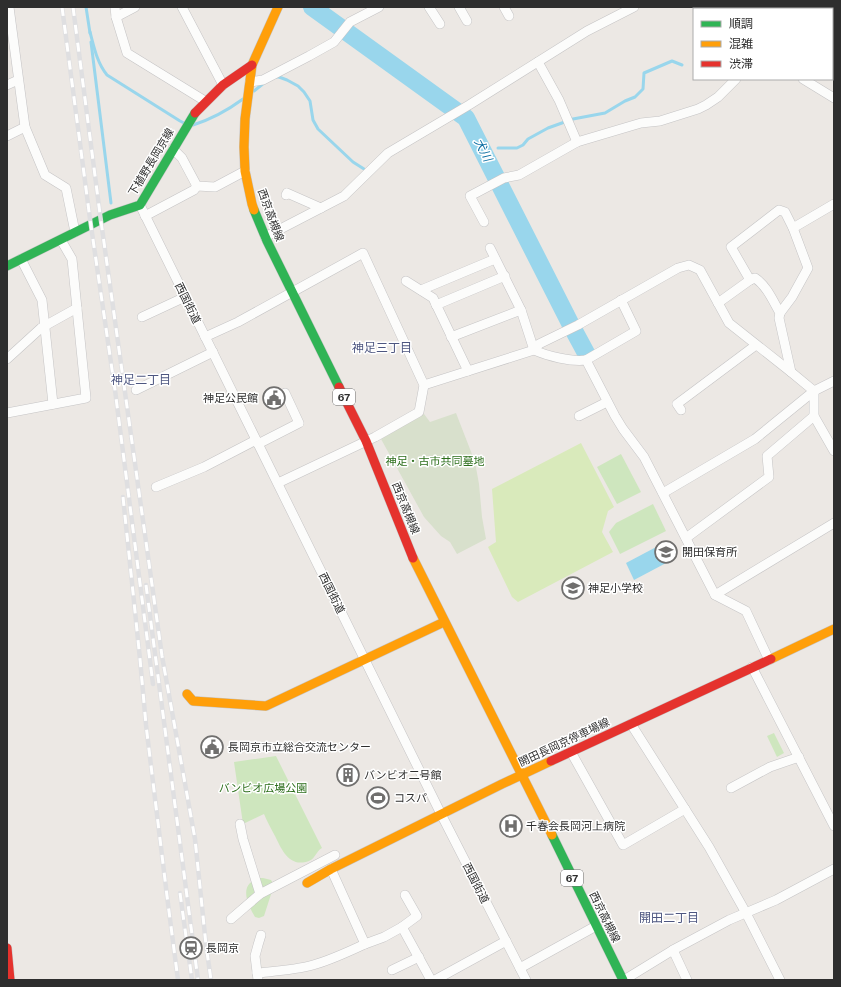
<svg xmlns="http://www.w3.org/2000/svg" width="841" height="987" viewBox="0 0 841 987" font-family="'Public Sans','Noto Sans JP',sans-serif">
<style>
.green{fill:#cee6be}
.cemetery{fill:#d8e0cc}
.pitch{fill:#d9eabb}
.water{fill:#99d6ec}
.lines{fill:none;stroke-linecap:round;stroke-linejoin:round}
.stream{stroke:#99d6ec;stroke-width:3}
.river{stroke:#99d6ec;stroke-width:18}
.street-casing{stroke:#c5c4c5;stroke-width:10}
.fast-casing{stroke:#c5c4c5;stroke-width:10}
.slow-casing{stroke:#c5c4c5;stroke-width:10}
.jam-casing{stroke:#c5c4c5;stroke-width:10}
.street{stroke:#fcfcfb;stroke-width:9}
.fast{stroke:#30b455;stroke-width:9}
.slow{stroke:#ff9f0a;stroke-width:9}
.jam{stroke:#e5322d;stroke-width:9}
.rail-casing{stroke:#dfdfe1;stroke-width:4.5}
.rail{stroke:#fff;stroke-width:3;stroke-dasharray:9;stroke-linecap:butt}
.labels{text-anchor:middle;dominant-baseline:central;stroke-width:3;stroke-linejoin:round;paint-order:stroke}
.shield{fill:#fff;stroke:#6d6d6d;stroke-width:1}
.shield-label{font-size:10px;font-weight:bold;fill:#2e2e2e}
.street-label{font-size:11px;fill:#2e2e2e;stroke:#fff}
.poi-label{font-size:11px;fill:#2e2e2e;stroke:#fff;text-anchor:start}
.park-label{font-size:11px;fill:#2c6e1b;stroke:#fff}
.water-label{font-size:12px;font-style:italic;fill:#0d6fa3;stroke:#fff}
.neighbourhood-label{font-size:12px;fill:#4d5680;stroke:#fff}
</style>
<rect width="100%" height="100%" fill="#ece8e4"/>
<g class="green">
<polygon points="621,454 641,492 617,504 597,467"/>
<polygon points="653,504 666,531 620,554 609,532 616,523"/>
<polygon points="774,733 784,753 777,757 767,736"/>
<path d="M276 756 322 848C316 851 316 858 309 861 289 868 282 850 275 836 271 829 267 821 264 814L243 824 234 762Z"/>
<path d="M259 878H263L271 880 274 885 264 916 259 918 255 917C250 908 241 892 250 883 252 881 256 880 259 878Z"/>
</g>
<polygon class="cemetery" points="456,413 475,462 479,484 482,517 486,539 457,554 450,542 441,536 424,517 381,439 424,414 430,422"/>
<polygon class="pitch" points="581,443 614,507 608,511 602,532 613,552 518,602 512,597 488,547 496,542 492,489"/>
<polygon class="water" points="660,545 668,562 634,580 626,563"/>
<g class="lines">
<g class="stream">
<polyline points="86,7 90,33"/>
<path d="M90 32C94 47 97 63 107 75L180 121 184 123"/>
<polyline points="91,42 111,203"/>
<polyline points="276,77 279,77 287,80 298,86 304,92 310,101 313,120 318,129 353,162 364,169"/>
<polyline points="254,91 264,83"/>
<path d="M193 125C212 119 228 110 243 99"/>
<polyline points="498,148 517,148 523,145 528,139 548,128 573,119 605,113 625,101 635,97 643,89 644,73 672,61 682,65"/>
<polyline points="561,306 572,311"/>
</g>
<polyline class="river" points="312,7 466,118 572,327 586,353"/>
<g class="street-casing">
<g id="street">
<polyline points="9,7 25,127 45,175 66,188 75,232"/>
<polyline points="115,7 116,17 127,53 205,101"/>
<polyline points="182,7 223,85"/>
<polyline points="429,7 440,24"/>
<polyline points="459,7 467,21"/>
<polyline points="504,7 509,16"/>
<polyline points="700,7 703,9"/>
<polyline points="116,17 135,7"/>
<polyline points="538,62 559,100 577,142"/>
<polyline points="803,79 834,98"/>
<polyline points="250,82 263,80 309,56 334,42 350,22 379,7"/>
<polyline points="7,85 18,80"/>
<polyline points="7,136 25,127"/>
<polyline points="173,149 182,158 197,186 215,187 245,171"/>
<polyline points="286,195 287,193 321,208"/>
<polyline points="140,205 441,814 526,980"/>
<polyline points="145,216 194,190 197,186"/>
<polyline points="484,222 470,196 504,178 519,175 577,142 641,123 660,121 698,109 706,105 718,97 736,79"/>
<polyline points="793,228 834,204"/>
<polyline points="265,237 344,196 388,153 469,105 587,31 634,7"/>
<path d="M490 248 521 310 534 350C547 356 571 362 586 360L615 416 623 429 644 457 715 595 746 611 769 660"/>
<polyline points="21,259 42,300 53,404"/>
<path d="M750 280 755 278C767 286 773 301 780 313L779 318 791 372"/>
<polyline points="406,281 433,298 468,371 534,350 539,344 578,325 678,268 689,265 700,270 729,323 791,372 814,391 814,416 834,451"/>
<polyline points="421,290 495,259"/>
<polyline points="718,303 750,280 731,247 779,210 785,212 793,228 808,268 792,297 780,313"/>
<polyline points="436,305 505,276"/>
<polyline points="142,317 185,297"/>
<polyline points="205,337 238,322 363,253 424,385 419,412 375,437 278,483"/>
<polyline points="451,337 521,310"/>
<polyline points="7,359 41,328 77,308"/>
<polyline points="586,360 636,331 621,300"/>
<polyline points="424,385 468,371"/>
<polyline points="136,390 213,352"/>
<polyline points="681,410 677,404 756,345"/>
<polyline points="7,413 86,398 72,259 61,240"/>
<polyline points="579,416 607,402"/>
<polyline points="258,444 299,423 285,393"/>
<polyline points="156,487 204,467 256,440"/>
<polyline points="663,493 755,439 814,391 834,381"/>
<polyline points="686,538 769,477 767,456 814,416"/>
<polyline points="715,595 834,523"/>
<polyline points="752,667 834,826"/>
<polyline points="631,724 709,847 746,913 780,980"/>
<polyline points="571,752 623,845 685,809"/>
<polyline points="731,788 770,767 799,757"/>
<polyline points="240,824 243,839 260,894"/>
<polyline points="405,895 417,916 402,927 431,980"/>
<polyline points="231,919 260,894 335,855"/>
<polyline points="365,944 384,937 402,927"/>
<polyline points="673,950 687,980"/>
<polyline points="520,968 596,926"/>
<polyline points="392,970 419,957"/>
<path d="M257 973C276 971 295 970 313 965 331 960 348 952 365 944L331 869"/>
<polyline points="258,980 255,956 258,945 261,935"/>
<polyline points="435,980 506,941"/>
<polyline points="624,980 673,950 729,920 776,900 834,869"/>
</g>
</g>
<g class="fast-casing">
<g id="fast">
<polyline points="254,210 267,241 339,387"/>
<polyline points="7,266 110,215 140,205 195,113"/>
<polyline points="552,835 623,980"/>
</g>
</g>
<g class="slow-casing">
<g id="slow">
<polyline points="254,210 252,204 245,171 244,147 245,119 252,65 278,7"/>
<polyline points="413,558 552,835"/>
<polyline points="771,659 834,629"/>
<polyline points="187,694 193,701 266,706 444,622"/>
<polyline points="307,883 331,869 502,784 551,761"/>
</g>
</g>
<g class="jam-casing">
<g id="jam">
<polyline points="195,113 223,85 252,65"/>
<polyline points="339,387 366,441 413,558"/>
<polyline points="551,761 771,659"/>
<polyline points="7,948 10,980"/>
</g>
</g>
<use href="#street" class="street"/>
<use href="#fast" class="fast"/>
<use href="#slow" class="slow"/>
<use href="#jam" class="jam"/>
<g class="rail-casing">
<g id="rail">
<polyline points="62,7 90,219 115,390 153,684"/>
<polyline points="73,7 100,214 162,656 195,839 206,945 211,980"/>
<polyline points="123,497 140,659 146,725 167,896 178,980"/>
<polyline points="146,585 198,980"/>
<polyline points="180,893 192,980"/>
</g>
</g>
<use href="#rail" class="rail"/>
</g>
<defs>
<g id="civic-ring" transform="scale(1.15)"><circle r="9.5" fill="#fff" stroke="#706f6e" stroke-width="1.5"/><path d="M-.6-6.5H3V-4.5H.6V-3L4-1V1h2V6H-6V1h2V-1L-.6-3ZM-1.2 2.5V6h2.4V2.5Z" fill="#706f6e"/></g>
<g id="school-ring" transform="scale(1.15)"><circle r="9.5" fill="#fff" stroke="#706f6e" stroke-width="1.5"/><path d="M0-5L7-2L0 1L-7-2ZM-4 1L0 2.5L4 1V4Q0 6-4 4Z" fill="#706f6e"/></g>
<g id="building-ring" transform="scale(1.15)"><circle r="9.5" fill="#fff" stroke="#706f6e" stroke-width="1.5"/><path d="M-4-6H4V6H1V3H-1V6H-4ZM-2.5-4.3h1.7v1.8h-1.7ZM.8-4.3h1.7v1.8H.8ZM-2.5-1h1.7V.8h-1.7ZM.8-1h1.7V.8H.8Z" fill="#706f6e"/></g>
<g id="stadium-ring" transform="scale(1.15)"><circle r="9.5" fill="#fff" stroke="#706f6e" stroke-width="1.5"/><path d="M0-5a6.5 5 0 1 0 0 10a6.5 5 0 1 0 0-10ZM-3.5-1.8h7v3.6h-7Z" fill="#706f6e"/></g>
<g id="hospital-ring" transform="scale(1.15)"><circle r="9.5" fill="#fff" stroke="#706f6e" stroke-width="1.5"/><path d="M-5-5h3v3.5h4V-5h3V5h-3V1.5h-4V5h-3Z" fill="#706f6e"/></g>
<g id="station-ring" transform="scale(1.15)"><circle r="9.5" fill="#fff" stroke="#706f6e" stroke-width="1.5"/><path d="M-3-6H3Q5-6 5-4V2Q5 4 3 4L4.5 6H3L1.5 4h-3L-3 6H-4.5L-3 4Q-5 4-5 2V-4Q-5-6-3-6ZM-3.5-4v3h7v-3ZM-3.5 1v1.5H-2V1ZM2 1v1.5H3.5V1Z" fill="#706f6e"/></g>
</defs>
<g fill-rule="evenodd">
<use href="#civic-ring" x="274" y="398"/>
<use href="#school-ring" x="666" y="552"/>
<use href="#school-ring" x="573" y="588"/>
<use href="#civic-ring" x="212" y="747"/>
<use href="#building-ring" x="348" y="775"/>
<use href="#stadium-ring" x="378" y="798"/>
<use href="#hospital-ring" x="511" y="826"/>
<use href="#station-ring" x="191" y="948"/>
</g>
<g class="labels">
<g class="shield">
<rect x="333" y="389" width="22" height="16" rx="3"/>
<rect x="561" y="870" width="22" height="16" rx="3"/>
</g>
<g class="shield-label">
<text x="344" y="397">67</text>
<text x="572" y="878">67</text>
</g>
<g class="street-label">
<text transform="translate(151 162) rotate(-59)">下植野長岡京線</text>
<text transform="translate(271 215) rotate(70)">西京高槻線</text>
<text transform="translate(188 303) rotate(64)">西国街道</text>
<text transform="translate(406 508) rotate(68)">西京高槻線</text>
<text transform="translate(332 593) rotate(64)">西国街道</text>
<text transform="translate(564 742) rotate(-25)">開田長岡京停車場線</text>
<text transform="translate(476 883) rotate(63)">西国街道</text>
<text transform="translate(605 917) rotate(64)">西京高槻線</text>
</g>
<g class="poi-label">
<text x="258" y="398" text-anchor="end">神足公民館</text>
<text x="682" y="552">開田保育所</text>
<text x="588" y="588">神足小学校</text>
<text x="228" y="747">長岡京市立総合交流センター</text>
<text x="364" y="775">バンビオ二号館</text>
<text x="394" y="798">コスパ</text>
<text x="526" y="826">千春会長岡河上病院</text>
<text x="206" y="948">長岡京</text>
</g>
<g class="park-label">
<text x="435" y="461">神足・古市共同墓地</text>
<text x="263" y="788">バンビオ広場公園</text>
</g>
<g class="water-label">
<text transform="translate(483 150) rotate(63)">犬川</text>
</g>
<g class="neighbourhood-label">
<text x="382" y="348">神足三丁目</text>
<text x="141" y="380">神足二丁目</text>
<text x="669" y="918">開田二丁目</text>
</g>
</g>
<rect width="841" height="987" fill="none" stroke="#2e2e2e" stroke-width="16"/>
<rect x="693" y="8" width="140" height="72" fill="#ffffff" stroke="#ababab"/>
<rect x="701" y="21" width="20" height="6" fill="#30b455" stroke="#ababab"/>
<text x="729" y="28" font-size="12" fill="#2e2e2e">順調</text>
<rect x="701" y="41" width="20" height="6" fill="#ff9f0a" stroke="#ababab"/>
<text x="729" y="48" font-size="12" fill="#2e2e2e">混雑</text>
<rect x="701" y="61" width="20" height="6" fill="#e5322d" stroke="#ababab"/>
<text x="729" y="68" font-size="12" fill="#2e2e2e">渋滞</text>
</svg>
